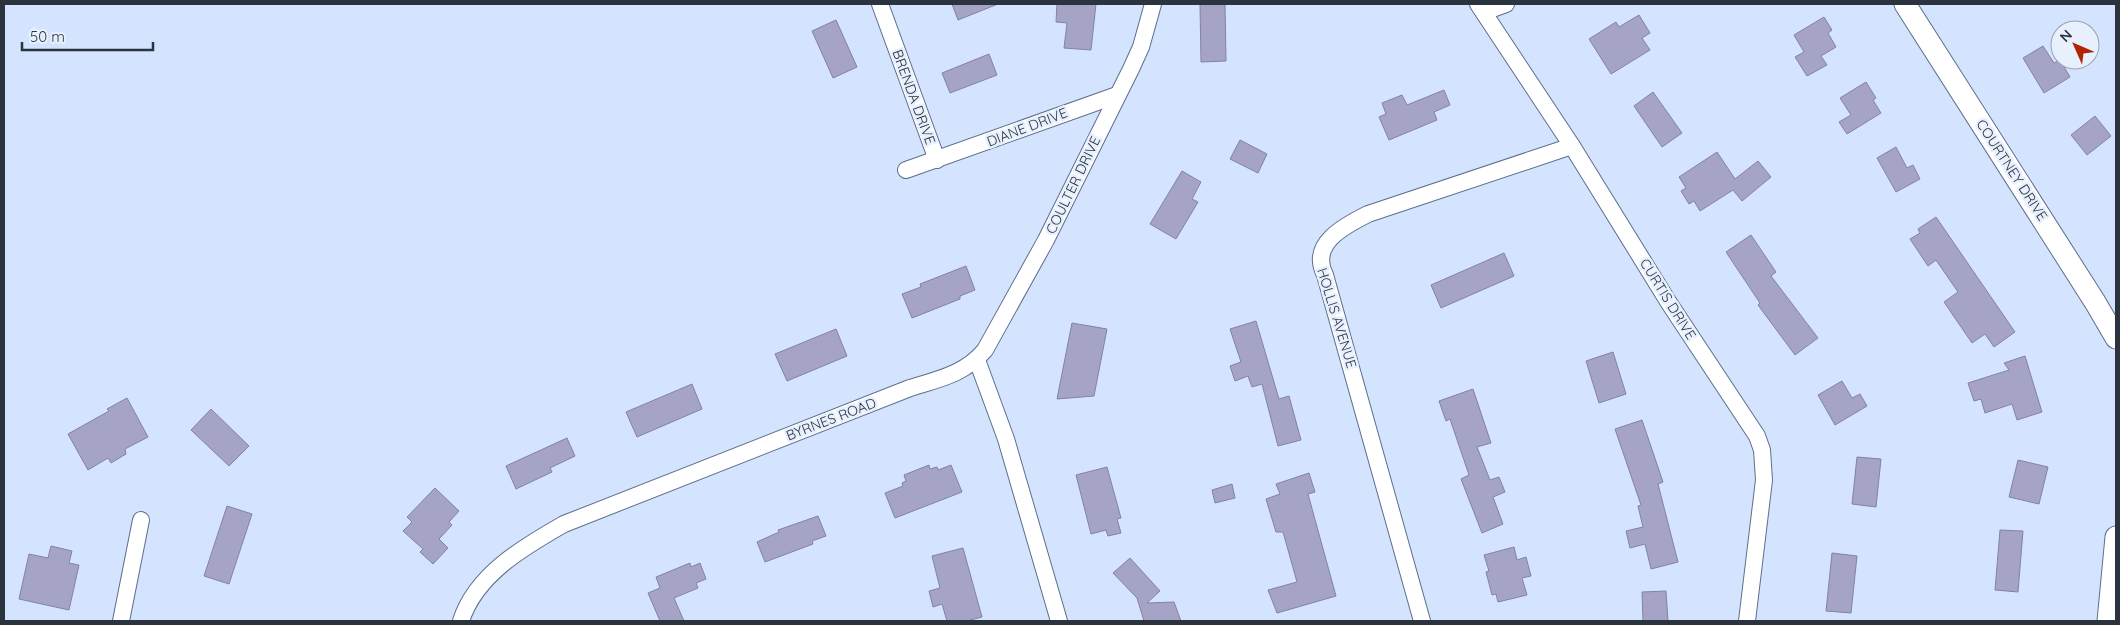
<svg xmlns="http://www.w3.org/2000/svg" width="2120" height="625" viewBox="0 0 2120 625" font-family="Quicksand,sans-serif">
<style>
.building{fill:#a5a4c6;stroke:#8482a4}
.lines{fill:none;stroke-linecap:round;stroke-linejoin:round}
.minor-casing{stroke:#5d6e8b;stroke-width:18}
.tertiary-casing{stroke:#5d6e8b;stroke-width:23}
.minor{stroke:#fff;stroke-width:16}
.tertiary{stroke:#fff;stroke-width:21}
.labels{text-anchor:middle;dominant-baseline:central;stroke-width:5;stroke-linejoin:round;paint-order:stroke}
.street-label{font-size:14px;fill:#2b333f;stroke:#e8f0fe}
</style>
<rect width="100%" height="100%" fill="#d4e4fe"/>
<g class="building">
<polygon points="952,4 998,4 958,20"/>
<polygon points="1057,4 1096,4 1091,50 1064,48 1067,23 1056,22"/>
<polygon points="1200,4 1225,4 1226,61 1201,62"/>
<polygon points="1639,15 1650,33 1642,38 1650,50 1611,74 1589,39 1616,22 1619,27"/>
<polygon points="1824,17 1832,30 1828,33 1836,47 1821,56 1827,65 1807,76 1795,57 1804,52 1794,35"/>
<polygon points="836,20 857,67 833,78 812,31"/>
<polygon points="2043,46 2054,63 2060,60 2070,77 2044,93 2023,58"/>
<polygon points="989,54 997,75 950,93 942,73"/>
<polygon points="1866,82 1876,98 1873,100 1881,113 1847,134 1839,122 1851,115 1840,98"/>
<polygon points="1444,90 1450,105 1434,112 1437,120 1389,140 1379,117 1386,114 1382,103 1402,95 1407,105"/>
<polygon points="1653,92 1682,133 1662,147 1634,106"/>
<polygon points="2095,116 2111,136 2087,155 2071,135"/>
<polygon points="1240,140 1267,154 1258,173 1230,159"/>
<polygon points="1896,147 1907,168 1913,165 1920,179 1896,192 1877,158"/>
<polygon points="1717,152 1735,179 1758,161 1771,177 1742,201 1733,190 1700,211 1694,201 1689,204 1681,191 1686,188 1679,177"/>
<polygon points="1182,171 1201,182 1192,199 1198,202 1176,239 1150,224"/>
<polygon points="1936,217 2015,332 1994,347 1985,334 1972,343 1944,302 1958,292 1936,260 1928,266 1910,239 1920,233 1918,229"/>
<polygon points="1751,235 1776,272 1771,276 1818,338 1795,355 1758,305 1760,303 1726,252"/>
<polygon points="1504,253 1514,276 1441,308 1431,285"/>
<polygon points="966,266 975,290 960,296 960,299 912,318 902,294 921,287 920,284"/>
<polygon points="1256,321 1279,399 1289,396 1301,440 1278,446 1262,384 1252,387 1248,376 1235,381 1230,366 1241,362 1230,329"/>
<polygon points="1072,323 1107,329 1094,396 1057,399"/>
<polygon points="836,329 847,356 787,381 775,354"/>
<polygon points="1613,352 1626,394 1599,403 1586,361"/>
<polygon points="2025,356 2042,412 2017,420 2012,404 1985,413 1981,399 1974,401 1968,383 2009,370 2004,363"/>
<polygon points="1842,381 1852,398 1860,394 1867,406 1835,425 1818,395"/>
<polygon points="692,384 702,409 637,437 626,412"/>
<polygon points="1473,389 1491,443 1477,447 1490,480 1499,477 1505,492 1493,497 1503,524 1482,533 1461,479 1469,475 1450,419 1446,421 1439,401"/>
<polygon points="127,398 148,437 125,449 126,454 111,463 108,458 88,470 68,434 109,411 107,409"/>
<polygon points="211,409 249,446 229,466 191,430"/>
<polygon points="1642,420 1663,482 1658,484 1678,562 1651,569 1645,544 1630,548 1626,531 1643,527 1638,506 1641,505 1615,429"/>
<polygon points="567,438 575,456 550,468 552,472 516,489 506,466"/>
<polygon points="1857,457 1881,459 1876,507 1852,504"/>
<polygon points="2018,460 2048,467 2039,504 2009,497"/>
<polygon points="929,465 930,469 937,467 938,470 951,465 962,492 895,518 885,493 903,486 902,483 906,481 904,475"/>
<polygon points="1107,467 1121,518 1117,519 1121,533 1108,536 1106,530 1091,534 1076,475"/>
<polygon points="1309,473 1315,492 1308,494 1336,596 1277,613 1268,590 1297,582 1283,532 1276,532 1266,499 1280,494 1276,484"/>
<polygon points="1232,484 1235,498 1215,503 1212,490"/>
<polygon points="435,488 459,511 449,522 452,525 439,539 448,548 433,564 420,552 423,549 403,531 412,522 407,517"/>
<polygon points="227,506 252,514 229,584 204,576"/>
<polygon points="818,516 826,536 812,541 813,544 765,562 757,542 779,532 778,530"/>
<polygon points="2000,530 2023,531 2018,592 1995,590"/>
<polygon points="51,546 72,551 69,563 79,565 69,610 19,599 29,554 48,558"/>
<polygon points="1514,547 1517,560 1526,557 1531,576 1522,578 1527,595 1498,602 1496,594 1492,595 1486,572 1489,571 1484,555"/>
<polygon points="963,548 982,617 967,621 947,621 942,604 933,607 929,591 940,588 932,556"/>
<polygon points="1832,553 1857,556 1851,613 1826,611"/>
<polygon points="1130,558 1160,591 1147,603 1174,602 1181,621 1144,621 1137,598 1113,573"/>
<polygon points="690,563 691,567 700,563 706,579 696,583 698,588 674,598 684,621 660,621 648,593 660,588 656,577"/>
<polygon points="1666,591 1668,621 1643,621 1642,592"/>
</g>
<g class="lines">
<g class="minor-casing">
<g id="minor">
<polyline points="880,4 937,160"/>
<polyline points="1478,4 1572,146 1669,303 1757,436 1762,450 1764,480 1747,621"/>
<polyline points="1484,12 1506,4"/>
<polyline points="906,170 1117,95"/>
<polyline points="977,360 1006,439 1059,621"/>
<polyline points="121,621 141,520"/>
<path d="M461 621C476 574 524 547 564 524L910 388C939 379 965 374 985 350L1046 240 1131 69 1141 47 1153 4"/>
<path d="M1422 621 1325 275C1309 244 1344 226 1368 214L1572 146"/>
</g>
</g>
<g class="tertiary-casing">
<g id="tertiary">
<polyline points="1905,4 2095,302 2116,338"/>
<polyline points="2108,621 2116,537"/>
</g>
</g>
<use href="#minor" class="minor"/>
<use href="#tertiary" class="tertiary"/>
</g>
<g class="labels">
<g class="street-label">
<text transform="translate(914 97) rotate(70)">BRENDA DRIVE</text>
<text transform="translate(1027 127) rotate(-21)">DIANE DRIVE</text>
<text transform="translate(2012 170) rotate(57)">COURTNEY DRIVE</text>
<text transform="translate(1073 185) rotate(-64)">COULTER DRIVE</text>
<text transform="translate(1668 299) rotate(58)">CURTIS DRIVE</text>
<text transform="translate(1337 318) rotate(73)">HOLLIS AVENUE</text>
<text transform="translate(831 419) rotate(-21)">BYRNES ROAD</text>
</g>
</g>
<rect width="2120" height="625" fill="none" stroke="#2b333f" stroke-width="10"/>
<g transform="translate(2075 45) rotate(315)"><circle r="24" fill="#e8f0fe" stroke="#9ca4b2"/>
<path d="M0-4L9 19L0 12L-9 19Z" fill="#b02402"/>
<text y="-8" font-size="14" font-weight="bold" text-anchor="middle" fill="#2b333f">N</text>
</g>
<path d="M22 42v8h131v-8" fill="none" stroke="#2b333f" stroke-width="2.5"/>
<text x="30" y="42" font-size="15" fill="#2b333f" stroke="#e8f0fe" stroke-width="4" paint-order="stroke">50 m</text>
</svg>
